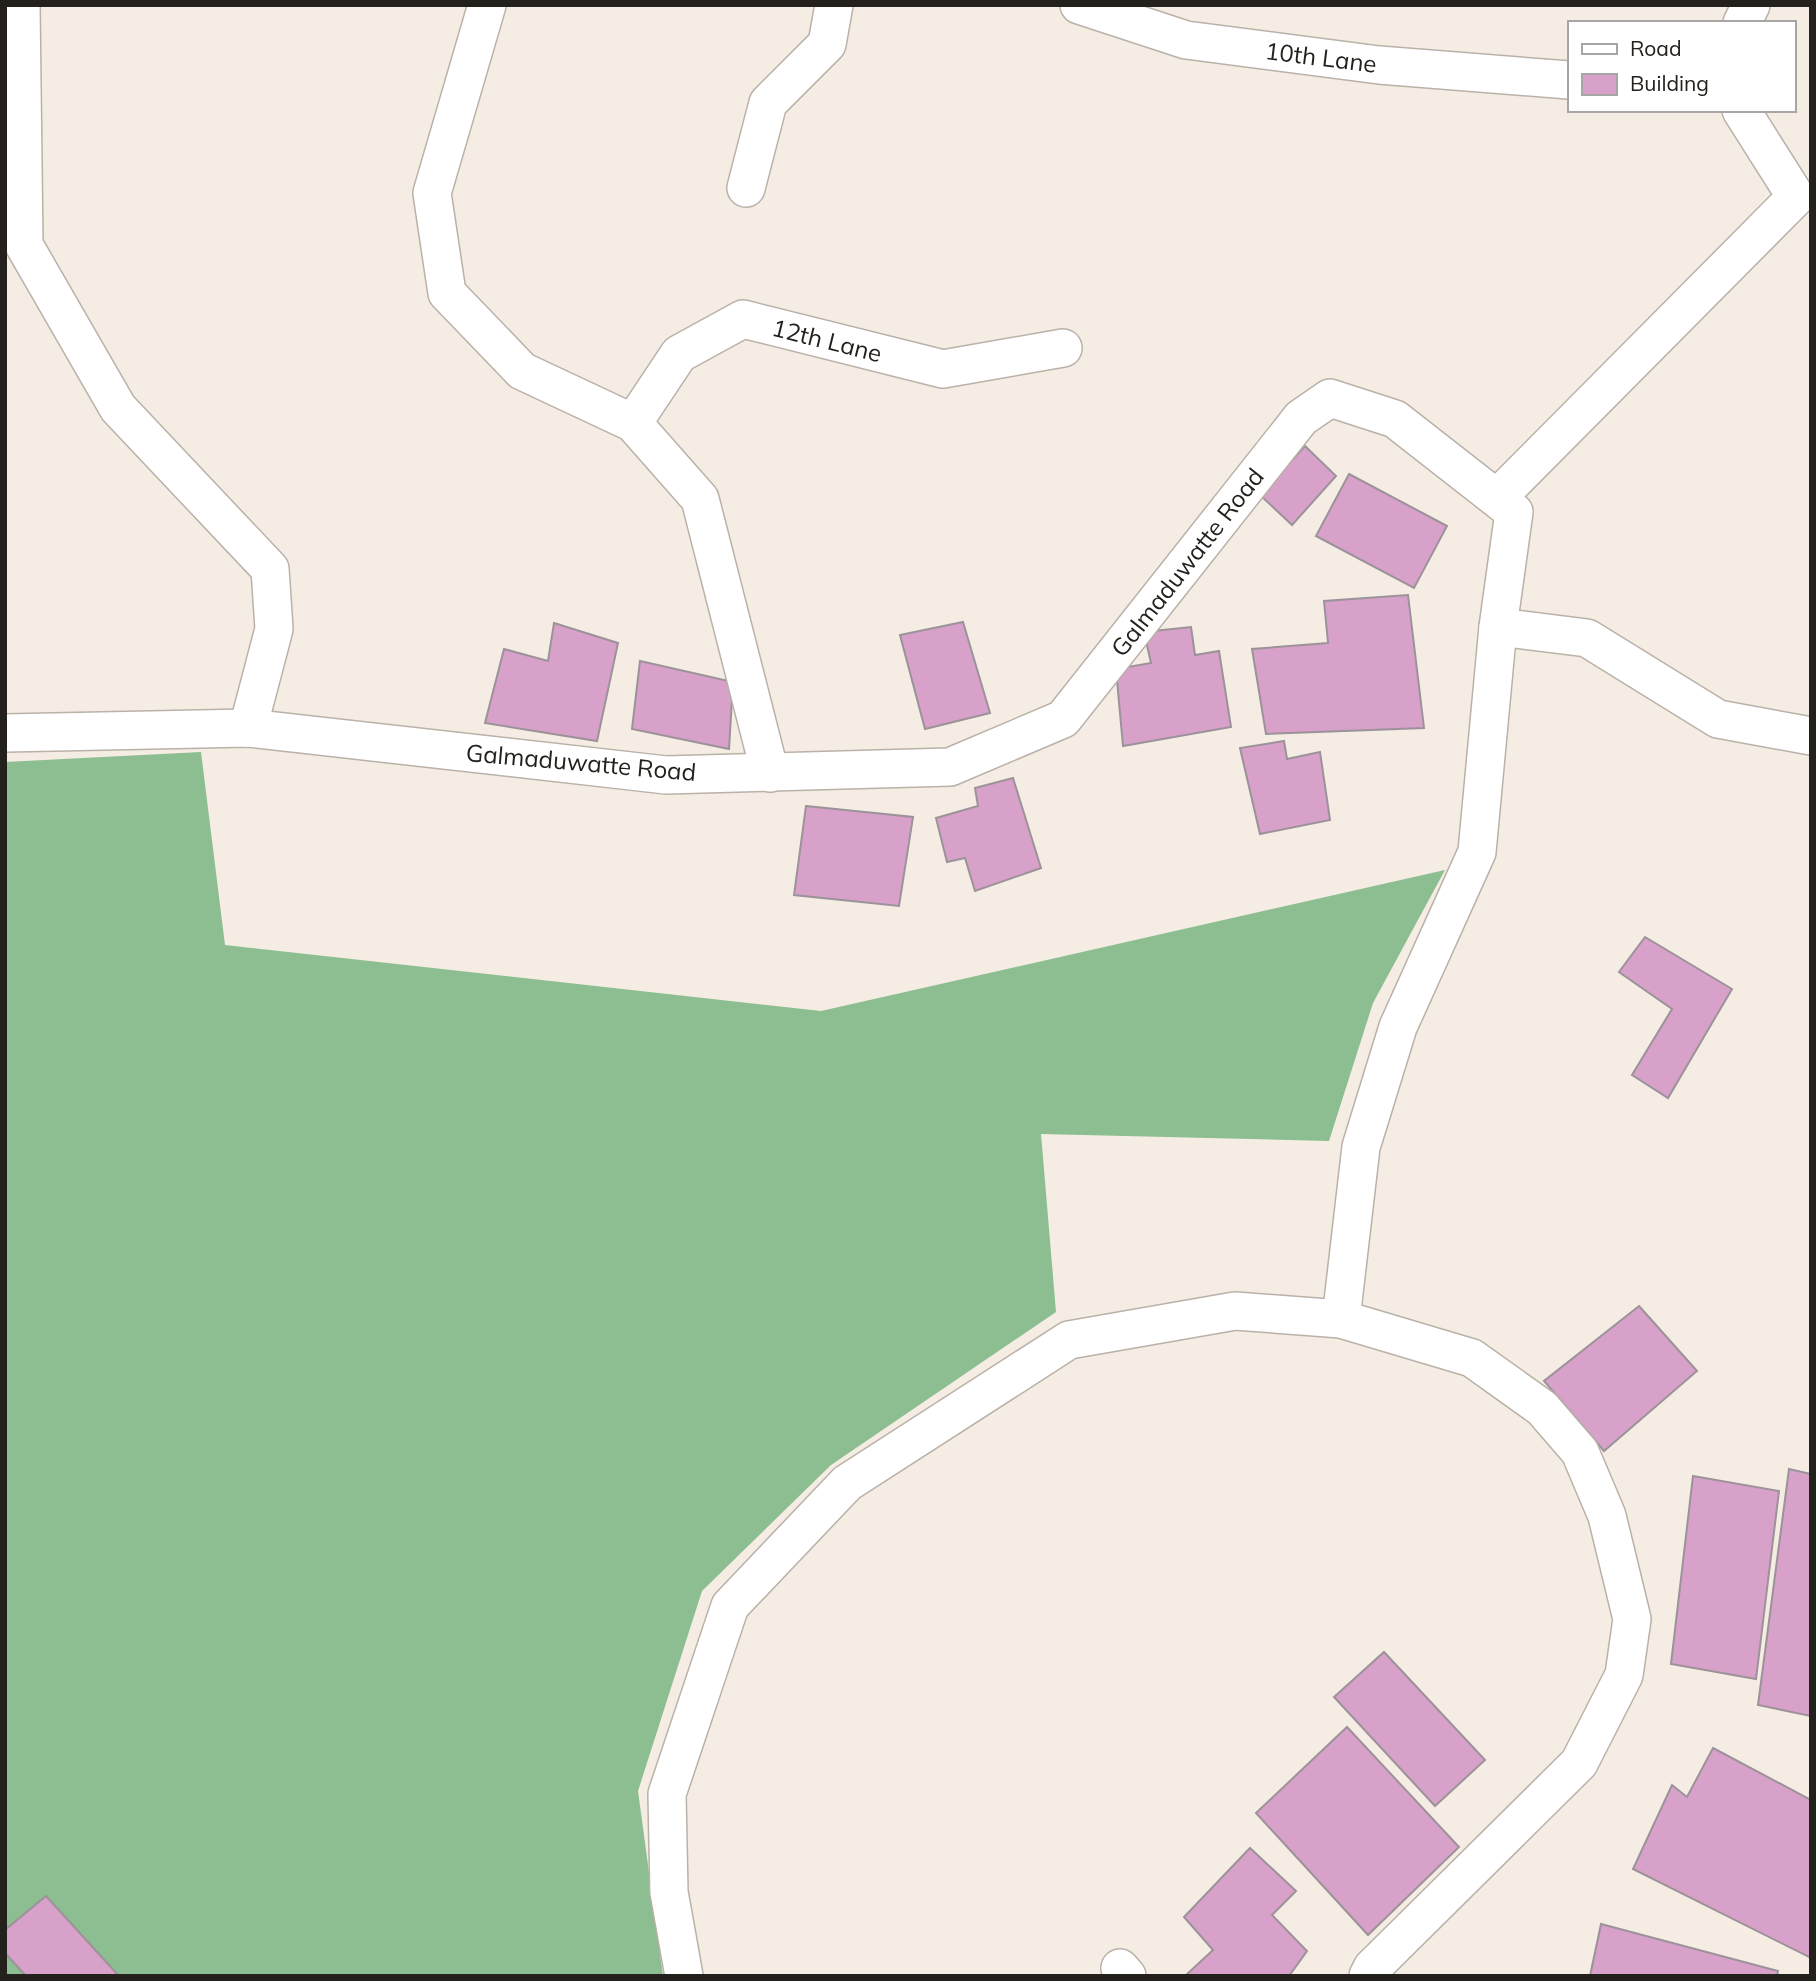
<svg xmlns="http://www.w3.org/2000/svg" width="1816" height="1981" viewBox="0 0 1816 1981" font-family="Mulish,sans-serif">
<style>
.forest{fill:#8cbe91}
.building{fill:#d8a1ca;stroke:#9c9299;stroke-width:2}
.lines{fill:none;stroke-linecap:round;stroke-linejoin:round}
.minor-casing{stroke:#bab1a8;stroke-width:40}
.minor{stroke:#fff;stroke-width:37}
.labels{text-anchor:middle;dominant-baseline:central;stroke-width:5;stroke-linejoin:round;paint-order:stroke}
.street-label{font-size:24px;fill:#24211d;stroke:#fff}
</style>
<rect width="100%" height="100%" fill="#f5ece3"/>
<polygon class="forest" points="201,752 225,945 821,1011 1445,870 1373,1003 1329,1141 1041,1134 1056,1312 831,1465 702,1591 638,1791 663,1976 5,1976 5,762"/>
<g class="building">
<polygon points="1305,446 1336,476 1292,525 1260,495"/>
<polygon points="1349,474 1447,526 1414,588 1316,536"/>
<polygon points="1408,595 1424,728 1266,734 1252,649 1328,643 1324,601"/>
<polygon points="963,622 990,713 925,729 900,635"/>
<polygon points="554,623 618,643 597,741 485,723 504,649 548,661"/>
<polygon points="1191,627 1195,655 1219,651 1231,727 1123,746 1116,669 1151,663 1144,632"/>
<polygon points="640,661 733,682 729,749 632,729"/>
<polygon points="1284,741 1287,759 1320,752 1330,820 1260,834 1240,748"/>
<polygon points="1013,778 1041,868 975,891 965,858 947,862 936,818 978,806 975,788"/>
<polygon points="806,806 913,817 899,906 794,895"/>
<polygon points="1645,937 1732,989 1668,1098 1632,1075 1672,1009 1619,972"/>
<polygon points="1639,1306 1697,1371 1604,1451 1544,1381"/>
<polygon points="1789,1469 1811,1474 1811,1716 1758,1705"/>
<polygon points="1693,1476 1779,1491 1756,1679 1671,1664"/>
<polygon points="1384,1652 1485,1760 1435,1806 1334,1697"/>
<polygon points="1347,1727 1459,1847 1368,1935 1256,1813"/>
<polygon points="1713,1748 1811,1800 1811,1958 1633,1869 1672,1785 1687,1797"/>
<polygon points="1250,1848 1296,1891 1272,1915 1307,1951 1289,1976 1185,1976 1213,1950 1184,1917"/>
<polygon points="46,1896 119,1976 26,1976 5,1953 5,1930"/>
<polygon points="1601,1924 1778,1971 1777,1976 1590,1976"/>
</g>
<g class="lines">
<g class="minor-casing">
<g id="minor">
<polyline points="21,5 24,245 118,408 270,569 274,629 248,728"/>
<polyline points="487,5 432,193 447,293 522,371 633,423 700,499 770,773"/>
<polyline points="1079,5 1186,40 1379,65 1569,80"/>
<polyline points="1742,23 1751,5"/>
<polyline points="746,188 768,103 827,44 834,5"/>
<polyline points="633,423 679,354 743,319 943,369 1063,348"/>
<polyline points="1498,497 1796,197 1741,110"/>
<polyline points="1498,627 1587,638 1718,719 1811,736"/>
<polyline points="5,733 248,728 666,775 950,767 1063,719 1301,418 1330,398 1395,419 1514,512 1498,627 1477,852 1398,1027 1361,1147 1341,1319"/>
<polyline points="1120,1968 1127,1976"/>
<polyline points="684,1976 669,1892 667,1794 730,1606 847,1483 1069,1340 1235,1311 1341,1319 1472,1358 1542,1408 1580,1452 1607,1516 1632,1619 1624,1675 1579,1763 1372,1968 1368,1976"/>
</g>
</g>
<use href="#minor" class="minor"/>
</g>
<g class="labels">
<g class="street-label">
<text transform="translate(1321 57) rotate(7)">10th Lane</text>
<text transform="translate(827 340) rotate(14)">12th Lane</text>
<text transform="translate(1187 562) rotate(-52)">Galmaduwatte Road</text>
<text transform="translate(581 762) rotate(5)">Galmaduwatte Road</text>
</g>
</g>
<rect width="1816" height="1981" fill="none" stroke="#24211d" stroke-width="14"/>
<rect x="1568" y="21" width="228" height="91" fill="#ffffff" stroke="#a7a6a5" stroke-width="2"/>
<rect x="1582" y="44" width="35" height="10" fill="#ffffff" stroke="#a7a6a5" stroke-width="2"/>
<text x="1630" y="56" font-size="21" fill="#24211d">Road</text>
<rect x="1582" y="74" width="35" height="21" fill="#d8a1ca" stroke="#a7a6a5" stroke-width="2"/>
<text x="1630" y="91" font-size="21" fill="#24211d">Building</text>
</svg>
